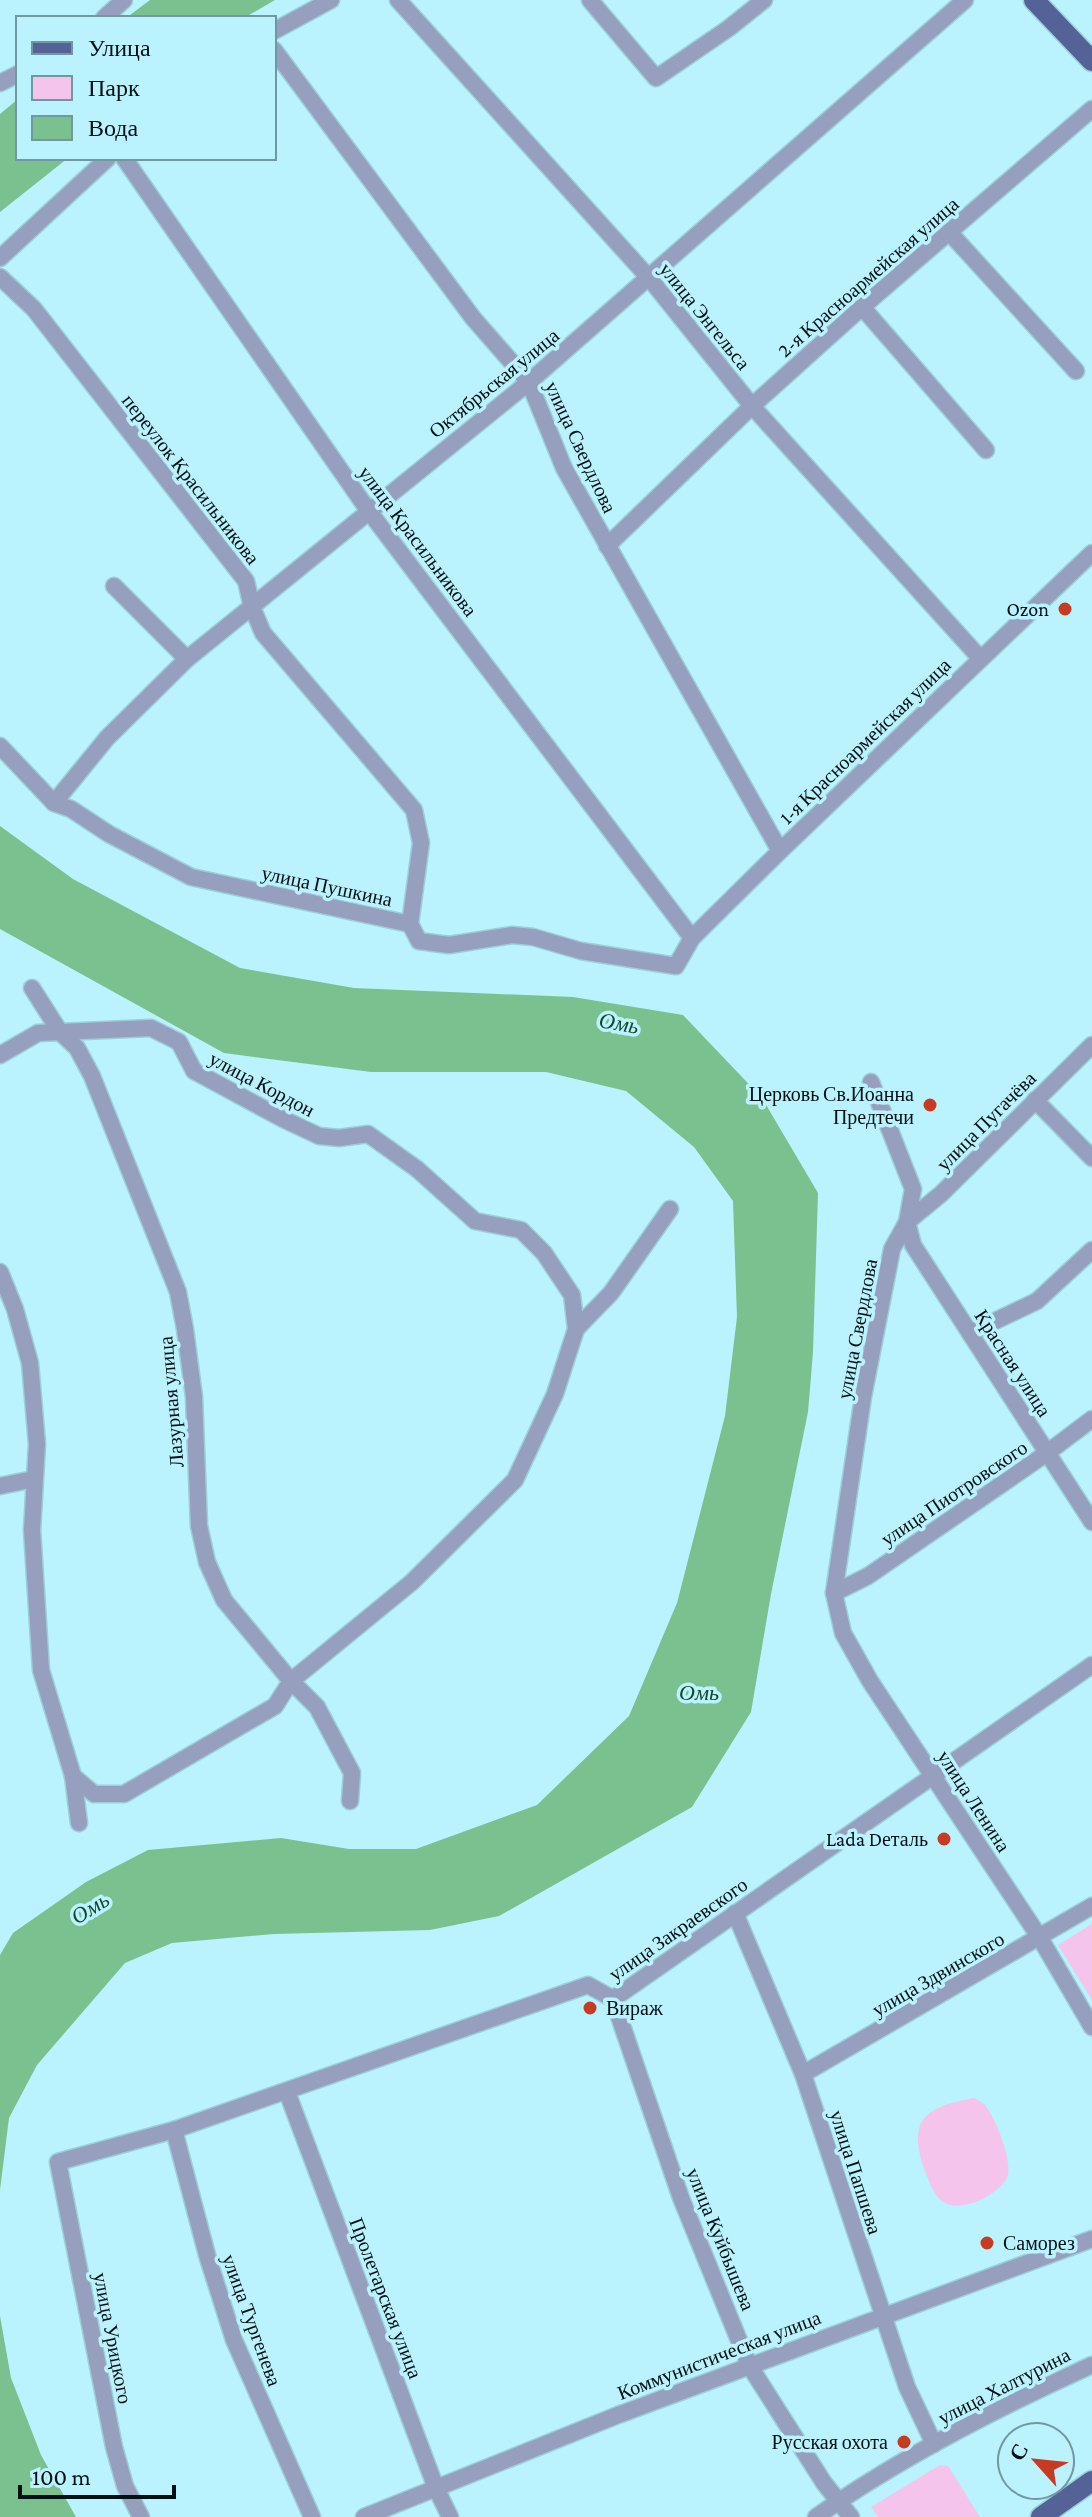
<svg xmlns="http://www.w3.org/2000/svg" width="1092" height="2517" viewBox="0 0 1092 2517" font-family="'Crimson Pro',serif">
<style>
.green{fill:#f5c4ec}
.water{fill:#7bc18f}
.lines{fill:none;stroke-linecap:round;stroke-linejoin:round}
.minor-casing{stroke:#9cced9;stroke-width:19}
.major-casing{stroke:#9cced9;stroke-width:23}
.minor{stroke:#969fbd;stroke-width:16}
.major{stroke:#556297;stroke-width:20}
.poi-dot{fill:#c63b22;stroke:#baf2fe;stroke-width:3}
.labels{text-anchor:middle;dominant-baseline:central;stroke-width:7;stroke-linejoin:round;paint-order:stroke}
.street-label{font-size:20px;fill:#001015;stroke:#baf2fe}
.poi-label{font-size:20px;fill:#001015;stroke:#baf2fe;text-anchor:end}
.water-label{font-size:22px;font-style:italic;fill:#134827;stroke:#baf2fe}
</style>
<rect width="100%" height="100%" fill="#baf2fe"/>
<g class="green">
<polygon points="1092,1924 1092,2000 1058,1945"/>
<path d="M974 2098C977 2100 981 2101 984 2104 995 2116 1014 2163 1007 2178 998 2195 961 2214 943 2202 933 2195 929 2181 925 2171 907 2120 924 2107 974 2098Z"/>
<polygon points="940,2465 948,2466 980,2517 878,2517 871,2507"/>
</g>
<g class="water">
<polygon points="150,0 275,0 244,18 126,18"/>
<polygon points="18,99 18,158 68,158 0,212 0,114"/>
<polygon points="0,826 73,879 240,968 354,988 573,997 683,1015 762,1098 818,1193 813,1352 808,1412 771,1594 751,1712 692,1807 499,1916 430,1930 274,1934 172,1943 125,1963 37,2065 9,2118 0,2190 0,1955 13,1933 86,1882 148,1850 281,1838 349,1849 416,1849 537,1805 629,1716 677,1603 725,1416 737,1317 733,1201 694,1147 626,1091 546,1072 371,1072 224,1053 0,929"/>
<polygon points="0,2316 11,2378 41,2455 76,2517 0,2517"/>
</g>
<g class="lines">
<g class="minor-casing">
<g id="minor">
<polyline points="398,0 650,279 752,406 980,658"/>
<polyline points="590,0 656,78 729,28 764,0"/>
<polyline points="104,18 124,0"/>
<polyline points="274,31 331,0"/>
<polyline points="274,50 473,318 529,382 564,468 780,851"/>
<polyline points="0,83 18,74"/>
<polyline points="124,158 368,510 692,938"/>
<polyline points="949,232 1076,371"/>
<polyline points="0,258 108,158"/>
<polyline points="0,277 34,309 246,581 252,607 263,633 414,810 421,843 410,924"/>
<polyline points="862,307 986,450"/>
<polyline points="607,546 752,406 862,307 1092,109"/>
<polyline points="114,586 187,659"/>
<polyline points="0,746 54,803 71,809 109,834 191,877 410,924 419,941 449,945 512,935 533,937 581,951 676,966 692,938 780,851 1092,553"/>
<polyline points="54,803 107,738 187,659 529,382 965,0"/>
<polyline points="32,988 60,1032 77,1048 92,1076 178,1292 185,1329 194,1397 199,1526 207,1562 224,1600 291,1681 317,1707 352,1773 350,1801"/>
<polyline points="1092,1045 941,1194 907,1222 913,1245 1092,1522"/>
<polyline points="0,1055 38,1033 151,1028 179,1042 194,1071 283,1119 319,1136 339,1138 368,1134 417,1169 475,1221 521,1230 544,1253 572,1295 576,1329 555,1394 515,1480 412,1582 291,1681 275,1706 124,1794 94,1794 73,1776"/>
<polyline points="871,1082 913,1189 907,1222 892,1249 863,1397 834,1593 843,1633 870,1681 1040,1938 1092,2027"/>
<polyline points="1035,1100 1092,1158"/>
<polyline points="0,1272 15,1309 30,1363 37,1444 32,1530 41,1670 73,1776 79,1823"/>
<polyline points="576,1329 611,1293 670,1209"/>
<polyline points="970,1333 1037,1301 1092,1250"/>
<polyline points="0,1486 34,1479"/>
<polyline points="834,1593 868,1576 1047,1453 1092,1419"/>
<polyline points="735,1913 803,2074 907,2387 934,2444"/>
<polyline points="613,1999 1092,1665"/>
<polyline points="613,1999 681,2198 749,2365 824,2483 851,2517"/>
<polyline points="803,2074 1092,1906"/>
<polyline points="287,2092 436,2488 450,2517"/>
<polyline points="174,2130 207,2255 234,2340 312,2517"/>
<polyline points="141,2517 125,2486 114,2447 58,2162 174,2130 588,1985 613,1999"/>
<polyline points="364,2517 618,2415 1092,2239"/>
<path d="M816 2517C901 2457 997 2408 1092 2365"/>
</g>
</g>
<g class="major-casing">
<g id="major">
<polyline points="1034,0 1092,61"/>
<polyline points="1041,2517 1092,2481"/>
</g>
</g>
<use href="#minor" class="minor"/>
<use href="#major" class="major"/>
</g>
<g class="poi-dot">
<circle cx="1065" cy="609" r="8"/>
<circle cx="930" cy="1105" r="8"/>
<circle cx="944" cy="1839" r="8"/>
<circle cx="590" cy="2008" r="8"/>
<circle cx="987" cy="2243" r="8"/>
<circle cx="904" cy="2442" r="8"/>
</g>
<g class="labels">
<g class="street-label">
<text transform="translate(868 277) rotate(-41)">2-я Красноармейская улица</text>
<text transform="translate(705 316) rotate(51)">улица Энгельса</text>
<text transform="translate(494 383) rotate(-39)">Октябрьская улица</text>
<text transform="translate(581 447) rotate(65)">улица Свердлова</text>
<text transform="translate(191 479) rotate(52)">переулок Красильникова</text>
<text transform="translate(418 541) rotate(53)">улица Красильникова</text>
<text transform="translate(865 741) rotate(-44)">1-я Красноармейская улица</text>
<text transform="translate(327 886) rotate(12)">улица Пушкина</text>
<text transform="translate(262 1084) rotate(28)">улица Кордон</text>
<text transform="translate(986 1121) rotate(-45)">улица Пугачёва</text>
<text transform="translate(857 1329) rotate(-79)">улица Свердлова</text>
<text transform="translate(1013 1363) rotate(57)">Красная улица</text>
<text transform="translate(171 1402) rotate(-95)">Лазурная улица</text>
<text transform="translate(954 1493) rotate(-34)">улица Пиотровского</text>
<text transform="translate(974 1801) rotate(57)">улица Ленина</text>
<text transform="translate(678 1929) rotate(-35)">улица Закраевского</text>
<text transform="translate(938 1974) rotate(-30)">улица Здвинского</text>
<text transform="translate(856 2172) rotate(72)">улица Папшева</text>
<text transform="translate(721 2239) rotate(68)">улица Куйбышева</text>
<text transform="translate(386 2298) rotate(69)">Пролетарская улица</text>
<text transform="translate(252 2320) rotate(70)">улица Тургенева</text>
<text transform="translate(113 2338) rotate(79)">улица Урицкого</text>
<text transform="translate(719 2355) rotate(-21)">Коммунистическая улица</text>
<text transform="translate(1004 2386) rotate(-27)">улица Халтурина</text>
</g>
<g class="poi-label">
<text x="1049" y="609">Ozon</text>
<text x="914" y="1094">Церковь Св.Иоанна<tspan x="914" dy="23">Предтечи</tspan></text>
<text x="928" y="1839">Lada Dеталь</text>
<text x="606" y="2008" text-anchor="start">Вираж</text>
<text x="1003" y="2243" text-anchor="start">Саморез</text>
<text x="888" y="2442">Русская охота</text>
</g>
<g class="water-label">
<text transform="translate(619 1023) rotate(10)">Омь</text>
<text x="699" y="1692">Омь</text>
<text transform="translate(90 1908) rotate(-32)">Омь</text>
</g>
</g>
<rect x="16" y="16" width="260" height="144" fill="#baf2fe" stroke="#7098a1" stroke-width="2"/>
<rect x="32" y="42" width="40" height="12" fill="#556297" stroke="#7098a1" stroke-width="2"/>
<text x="88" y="56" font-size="24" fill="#001015">Улица</text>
<rect x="32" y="76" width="40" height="24" fill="#f5c4ec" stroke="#7098a1" stroke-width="2"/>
<text x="88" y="96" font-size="24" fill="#001015">Парк</text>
<rect x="32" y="116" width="40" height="24" fill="#7bc18f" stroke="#7098a1" stroke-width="2"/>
<text x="88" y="136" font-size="24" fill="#001015">Вода</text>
<g transform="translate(1036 2461) rotate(297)"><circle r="38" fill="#baf2fe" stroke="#7098a1" stroke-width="2"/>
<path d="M0-6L14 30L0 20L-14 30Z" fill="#c63b22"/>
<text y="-12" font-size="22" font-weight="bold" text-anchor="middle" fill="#001015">С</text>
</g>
<path d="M20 2485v12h154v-12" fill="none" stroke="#001015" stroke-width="4"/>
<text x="32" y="2485" font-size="24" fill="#001015" stroke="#baf2fe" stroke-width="6" paint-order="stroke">100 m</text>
</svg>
